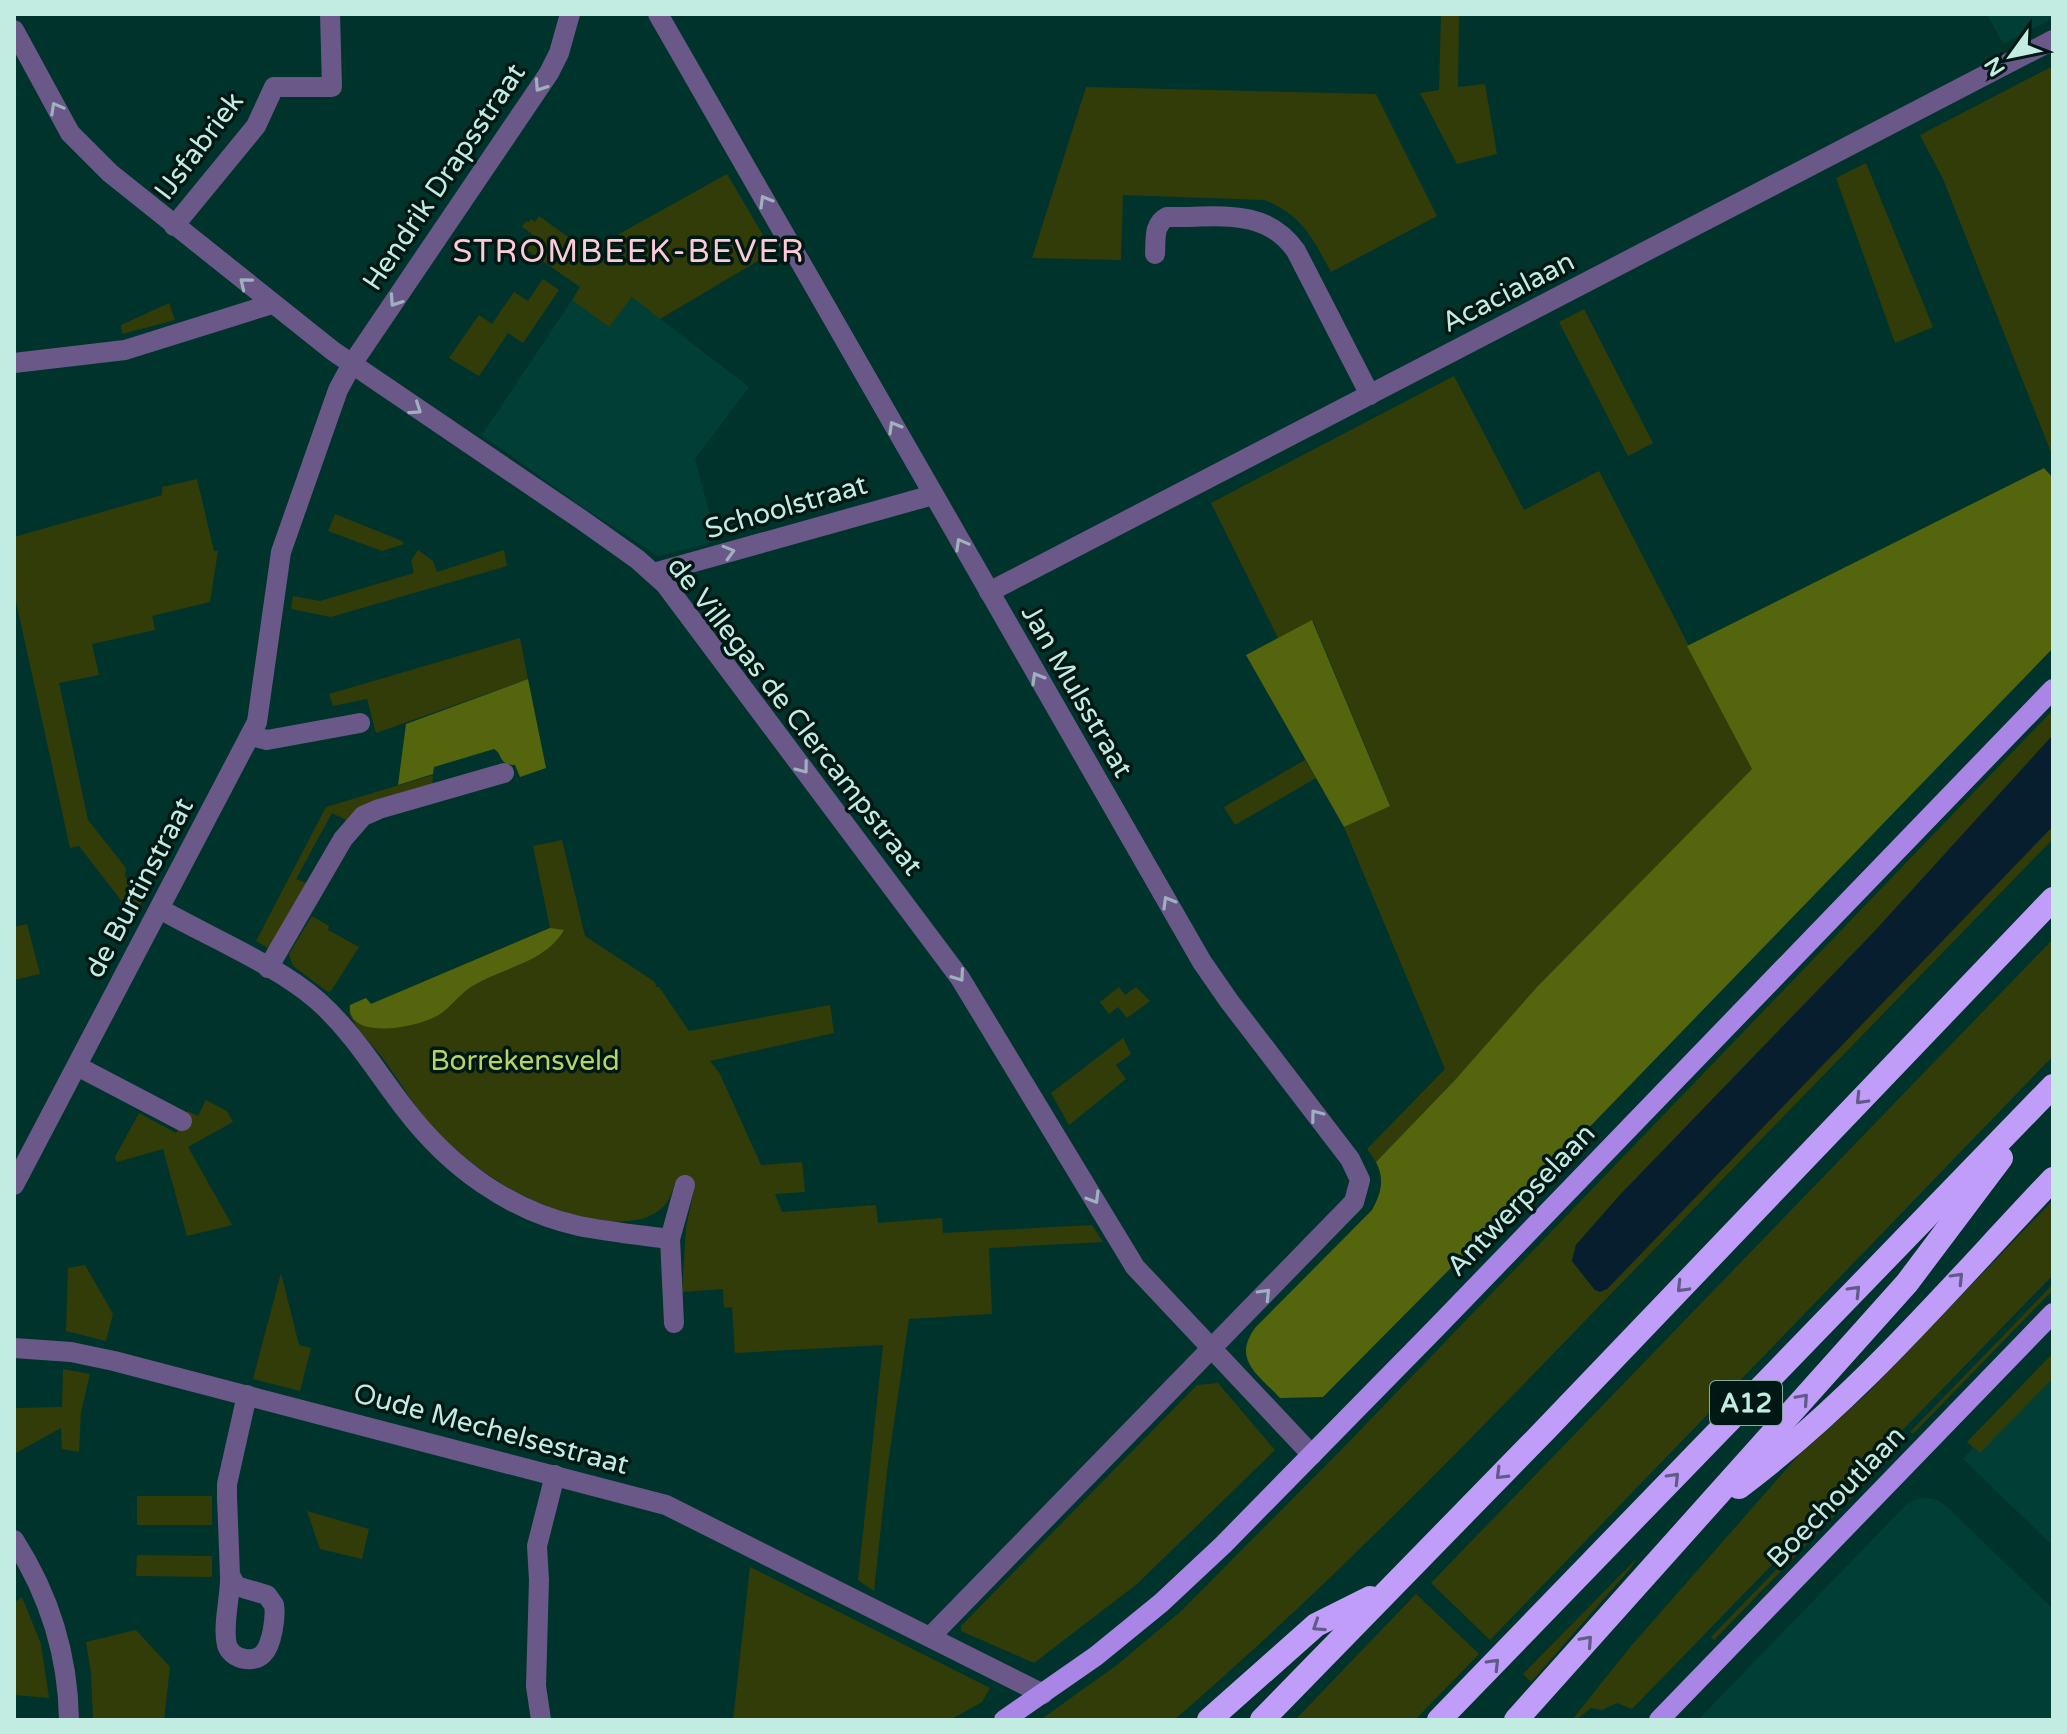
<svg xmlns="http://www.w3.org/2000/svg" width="2067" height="1734" viewBox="0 0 2067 1734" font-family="'Varela Round',sans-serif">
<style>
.built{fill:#003e36}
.green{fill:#323c08}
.forest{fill:#55650d}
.water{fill:#061e2e}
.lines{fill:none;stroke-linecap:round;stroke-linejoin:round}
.minor{stroke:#6a5988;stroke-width:20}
.major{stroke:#a985e5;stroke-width:20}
.highway{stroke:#bf9df9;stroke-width:24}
.oneway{stroke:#9fb1be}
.oneway2{stroke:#605a86}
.labels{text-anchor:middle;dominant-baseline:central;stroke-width:7;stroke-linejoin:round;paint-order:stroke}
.shield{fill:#001814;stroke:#88aca4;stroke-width:2}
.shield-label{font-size:26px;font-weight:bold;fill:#c2ece2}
.street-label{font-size:28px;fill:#c2ece2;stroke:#001814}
.park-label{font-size:28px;fill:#b9d266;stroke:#001814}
.quarter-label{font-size:32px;letter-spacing:2px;fill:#fdcbd8;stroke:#001814}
</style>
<rect width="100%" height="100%" fill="#00332c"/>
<g class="built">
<polygon points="1987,14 2053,14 2053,18 2003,44"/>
<polygon points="632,297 749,387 695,459 717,541 658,556 578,504 482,435 572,300 609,326"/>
<polygon points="2053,1353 2053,1546 1963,1459 1973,1448 1967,1442"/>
<polygon points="1927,1498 1938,1500 1946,1506 2053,1609 2053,1720 1698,1720 1906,1505 1917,1499"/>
</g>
<g class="green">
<polygon points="1441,14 1459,14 1458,87 1485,84 1497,154 1457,164 1420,93 1439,90"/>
<polygon points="2053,66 2053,457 1943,179 1920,135"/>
<path d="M1086 87 1376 94 1437 216 1331 272C1313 239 1302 214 1264 200L1123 195 1121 260 1032 258Z"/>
<polygon points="1866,163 1933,327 1895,343 1836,178"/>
<polygon points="727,174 773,252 660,319 632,297 609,327 572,300 580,287 524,248 532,234 522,227 526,221 529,222 531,219 535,222 539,216 600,260 601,253 619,241 619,234"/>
<polygon points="543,279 559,290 523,343 508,333 479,376 449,358 479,315 492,324 514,292 528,301"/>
<polygon points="169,303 175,320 122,334 121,325"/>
<polygon points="1584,309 1653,443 1628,456 1559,322"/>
<polygon points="1454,376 1524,510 1599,471 1752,769 1537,988 1455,1080 1376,1162 1367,1149 1445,1069 1344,827 1390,805 1313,621 1278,638 1211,503"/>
<polygon points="197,479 214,551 218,551 210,602 152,616 155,630 92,644 99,675 59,683 88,820 126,868 125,876 143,900 134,917 79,846 70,848 14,592 14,537 162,495 162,487"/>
<polygon points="335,514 402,541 404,544 382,551 328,531"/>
<polygon points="418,550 433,561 437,572 504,550 507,566 331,617 291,609 293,596 320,601 414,573 411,561"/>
<polygon points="520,638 528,679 376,733 367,699 333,706 329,694"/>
<path d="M2053 710V735L1873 933 1619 1196 1576 1245 1572 1261 1595 1290 1607 1289 2053 826V839C1905 991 1757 1144 1608 1297 1468 1442 1327 1588 1174 1720H1040L1117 1665 1180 1612 1345 1446Z"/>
<polygon points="1305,760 1316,778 1235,825 1224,807"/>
<polygon points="434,767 432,785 348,821 332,813 296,879 309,884 268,948 256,941 326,807 433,775"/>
<path d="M562 840 585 936 655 982 656 987H659L689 1031 830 1005 834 1033 710 1061 719 1072 761 1165 802 1162 805 1192 775 1194 782 1212 876 1205 878 1223 942 1218 943 1233 1092 1225 1103 1242 989 1248 992 1314 909 1319 887 1471 874 1591 858 1580 883 1345 735 1353 732 1307 724 1308 723 1289 682 1292 686 1228 695 1185 677 1178C673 1188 671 1198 664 1206 631 1240 549 1210 514 1191 489 1177 466 1159 445 1140 420 1117 402 1084 382 1057 371 1043 356 1029 349 1013L350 1005 366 998 371 1004 550 928 533 846Z"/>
<polygon points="312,916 329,926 328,930 359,947 331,991 328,992 293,966 289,954"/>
<polygon points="27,924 40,974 14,980 14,927"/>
<polygon points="2053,939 2053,1056 1490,1640 1431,1583"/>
<polygon points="1119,987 1125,995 1136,987 1150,1001 1127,1018 1118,1007 1109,1014 1100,1002"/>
<polygon points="1123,1038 1131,1054 1116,1065 1126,1079 1069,1125 1051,1093"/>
<polygon points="206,1100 227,1111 233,1122 188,1147 232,1225 187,1236 163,1149 117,1162 115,1157 139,1113 176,1133 188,1111 198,1116"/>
<polygon points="2053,1200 2053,1275 1632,1709 1617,1703 1602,1710 1591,1708 1576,1720 1572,1720 1631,1646 1797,1457 1867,1394"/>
<polygon points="85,1265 113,1314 106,1341 66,1331 68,1268"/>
<polygon points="281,1273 299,1345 311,1348 300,1391 253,1379"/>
<polygon points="2053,1284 2053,1290 1913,1434 1910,1432"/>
<polygon points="2053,1353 2053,1378 1980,1453 1967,1442"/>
<polygon points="63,1369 90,1374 81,1412 79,1452 62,1449 61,1428 14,1454 14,1408 62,1407"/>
<polygon points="1218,1383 1275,1450 1137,1584 1034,1663 961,1631 961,1626 1197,1385"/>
<polygon points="1899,1443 1902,1446 1714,1640 1711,1637"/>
<rect x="137" y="1496" width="75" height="29"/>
<polygon points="307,1511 369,1529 362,1559 320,1549"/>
<polygon points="137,1555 212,1556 212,1577 136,1576"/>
<polygon points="1637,1558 1630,1569 1531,1682 1523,1674"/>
<polygon points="750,1567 990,1688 982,1702 950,1720 733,1720"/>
<polygon points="1416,1594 1479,1654 1415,1720 1295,1720"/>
<polygon points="22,1597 41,1644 49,1698 14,1695 14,1603"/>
<polygon points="136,1630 170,1667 164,1720 93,1720 91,1673 86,1642"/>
</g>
<g class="forest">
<path d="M2044 468 2053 478V648L1546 1172 1323 1397 1280 1398C1258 1374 1232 1360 1255 1328L1372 1210C1381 1194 1385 1179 1376 1162L1455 1080 1537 987 1752 769 1687 646Z"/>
<polygon points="1312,620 1390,806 1344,827 1246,655"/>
<path d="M528 679 546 768 520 777 515 765C497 764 504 755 494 749L434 767 433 774 398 785 406 724Z"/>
<path d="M550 928 564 930C544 964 502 967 471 987 460 994 453 1004 443 1012 425 1027 346 1043 350 1005L366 998 371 1004Z"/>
</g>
<polygon class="water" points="2053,735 2053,826 1607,1289 1600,1292 1595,1290 1572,1261 1576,1245 1619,1196 1873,933"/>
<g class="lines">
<g class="minor">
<polyline points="658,14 1202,962 1229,1001 1350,1159 1360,1180 1354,1202 931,1636"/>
<polyline points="14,30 70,133 110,173 333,351 582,520 637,559 665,584 960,978 1135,1267 1312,1455"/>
<polyline points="174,226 256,126 274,87 332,87 330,14"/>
<path d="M1155 254C1156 240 1153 224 1167 217 1216 218 1265 206 1296 251L1370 395"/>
<polyline points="14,363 125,350 272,304"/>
<polyline points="654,573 933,495"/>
<polyline points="989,592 2053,40"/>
<polyline points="251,736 267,740 360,723"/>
<path d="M160 909C209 937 277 965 318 1001 354 1033 377 1073 406 1110 449 1166 509 1211 579 1226 609 1232 640 1235 670 1239"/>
<polyline points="268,968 343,839 363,816 379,809 504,773"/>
<polyline points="77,1066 182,1121"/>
<polyline points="14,1185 257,722 281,552 338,390 352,364 549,73 559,53 570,14"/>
<polyline points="674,1323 670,1239 685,1185"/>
<polyline points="14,1348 71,1352 114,1361 666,1505 1043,1694"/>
<path d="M14 1540C50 1596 68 1654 69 1720"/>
<path d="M230 1575 236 1586 267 1595 274 1605C276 1617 272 1645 263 1654 253 1664 231 1659 227 1645 222 1626 231 1595 230 1575L227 1497V1484L247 1395"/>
<polyline points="541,1720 536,1686 539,1580 537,1546 555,1475"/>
</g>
<g class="major">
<polyline points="1004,1720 1096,1656 1161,1603 1223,1545 1436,1328 2053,689"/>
<polyline points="1659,1720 2053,1313"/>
</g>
<g class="highway">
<path d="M1739 1487C1856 1400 1953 1284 2053 1179"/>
<polyline points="1209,1720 1316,1625 1370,1598"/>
<polyline points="1262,1720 1547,1428 2053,899"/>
<polyline points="1439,1720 2053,1086"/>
<polyline points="1516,1720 1907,1283 2001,1158"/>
</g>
</g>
<defs><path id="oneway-chevron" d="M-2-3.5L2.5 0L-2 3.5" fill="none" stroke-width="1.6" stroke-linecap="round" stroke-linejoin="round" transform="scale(2)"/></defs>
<g class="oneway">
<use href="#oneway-chevron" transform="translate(540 86) rotate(124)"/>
<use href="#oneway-chevron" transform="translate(56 108) rotate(-119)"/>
<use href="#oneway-chevron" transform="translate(765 201) rotate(-120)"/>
<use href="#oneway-chevron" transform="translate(245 283) rotate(-141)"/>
<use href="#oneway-chevron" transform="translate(395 301) rotate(124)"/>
<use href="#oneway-chevron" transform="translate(416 409) rotate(34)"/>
<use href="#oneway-chevron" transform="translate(894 427) rotate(-120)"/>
<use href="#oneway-chevron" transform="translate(961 544) rotate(-119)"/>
<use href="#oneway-chevron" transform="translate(729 552) rotate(-16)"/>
<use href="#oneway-chevron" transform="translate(1037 678) rotate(-120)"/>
<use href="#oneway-chevron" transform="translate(803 768) rotate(53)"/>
<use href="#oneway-chevron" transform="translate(1168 902) rotate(-120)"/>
<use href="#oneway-chevron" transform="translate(959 976) rotate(55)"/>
<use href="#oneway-chevron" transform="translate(1316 1115) rotate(-127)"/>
<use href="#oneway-chevron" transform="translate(1094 1198) rotate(59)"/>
<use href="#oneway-chevron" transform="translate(1265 1294) rotate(-46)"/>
</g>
<g class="oneway2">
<use href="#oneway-chevron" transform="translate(1861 1099) rotate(134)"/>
<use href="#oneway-chevron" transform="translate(1958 1278) rotate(-46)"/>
<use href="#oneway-chevron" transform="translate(1682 1287) rotate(134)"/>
<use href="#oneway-chevron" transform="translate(1855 1291) rotate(-46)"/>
<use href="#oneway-chevron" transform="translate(1803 1399) rotate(-48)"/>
<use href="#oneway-chevron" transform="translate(1501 1474) rotate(135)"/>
<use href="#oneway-chevron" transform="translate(1674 1478) rotate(-46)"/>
<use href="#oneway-chevron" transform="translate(1318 1626) rotate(147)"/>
<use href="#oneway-chevron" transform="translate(1587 1641) rotate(-48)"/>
<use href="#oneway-chevron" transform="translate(1494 1664) rotate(-46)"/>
</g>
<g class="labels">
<rect class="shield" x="1710" y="1381" width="72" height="44" rx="6"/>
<g class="shield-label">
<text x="1746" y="1403">A12</text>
</g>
<g class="street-label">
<text transform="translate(199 146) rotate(-53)">IJsfabriek</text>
<text transform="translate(444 177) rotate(-56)">Hendrik Drapsstraat</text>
<text transform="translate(1508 292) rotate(-27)">Acacialaan</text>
<text transform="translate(786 507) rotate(-16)">Schoolstraat</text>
<text transform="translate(1077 691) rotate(60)">Jan Mulsstraat</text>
<text transform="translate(795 716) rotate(52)">de Villegas de Clercampstraat</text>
<text transform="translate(139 888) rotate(-62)">de Burtinstraat</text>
<text transform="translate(1521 1200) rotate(-46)">Antwerpselaan</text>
<text transform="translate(491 1429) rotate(15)">Oude Mechelsestraat</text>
<text transform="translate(1836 1497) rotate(-46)">Boechoutlaan</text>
</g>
<g class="park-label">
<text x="525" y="1061">Borrekensveld</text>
</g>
<g class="quarter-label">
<text x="629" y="252">STROMBEEK-BEVER</text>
</g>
</g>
<rect width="2067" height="1734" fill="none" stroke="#c2ece2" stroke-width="32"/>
<g transform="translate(2011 56) rotate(237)" stroke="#001814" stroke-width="6" paint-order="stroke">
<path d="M0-6L14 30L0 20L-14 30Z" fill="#c2ece2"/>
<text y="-12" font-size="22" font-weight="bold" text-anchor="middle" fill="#c2ece2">N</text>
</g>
</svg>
